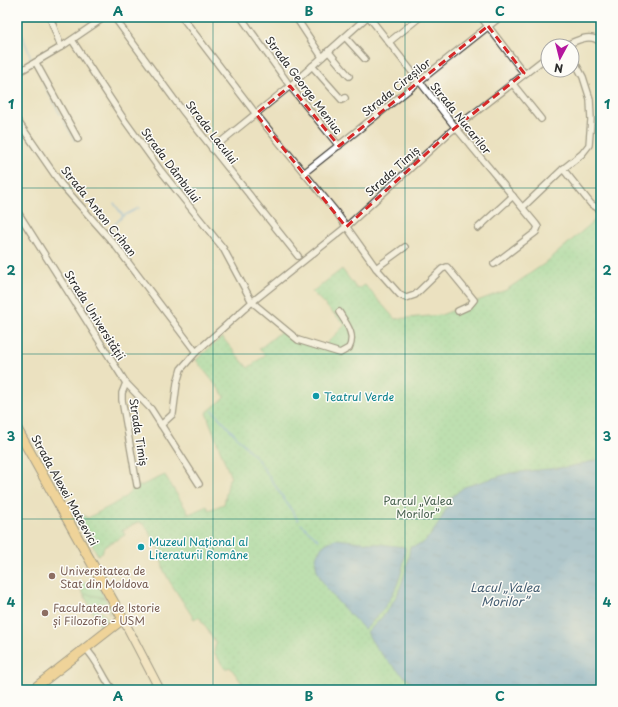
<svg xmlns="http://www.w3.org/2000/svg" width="618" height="707" viewBox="0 0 618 707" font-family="'Playpen Sans',sans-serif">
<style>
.grass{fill:#87dc9e;stroke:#598464}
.park{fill:url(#park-dots);stroke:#598464}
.garden{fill:url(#garden-furrows);stroke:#598464}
.water{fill:url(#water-ripples);stroke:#496882}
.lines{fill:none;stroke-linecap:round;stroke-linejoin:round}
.stream{stroke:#67a6da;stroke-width:1.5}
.street-casing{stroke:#484641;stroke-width:8}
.secondary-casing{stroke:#484641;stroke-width:10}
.primary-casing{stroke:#484641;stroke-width:11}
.street{stroke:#fff;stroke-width:5.5}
.secondary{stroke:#fae7c3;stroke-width:8}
.primary{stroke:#f3c26a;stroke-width:9}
.marked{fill:none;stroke:#d62828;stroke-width:3;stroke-dasharray:8 5;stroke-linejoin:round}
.grid{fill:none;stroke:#0f766e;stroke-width:1;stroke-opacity:0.55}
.culture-dot{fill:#0f9aa8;stroke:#fdfcf7;stroke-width:1.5}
.education-dot{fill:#8d6e63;stroke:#fdfcf7;stroke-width:1.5}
.labels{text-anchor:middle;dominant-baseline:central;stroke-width:3;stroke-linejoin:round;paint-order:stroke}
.street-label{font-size:11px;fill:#2b2b2b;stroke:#fdfcf7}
.culture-label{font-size:11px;fill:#0d838f;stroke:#fdfcf7;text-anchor:start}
.park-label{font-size:11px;fill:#47604e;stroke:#fdfcf7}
.education-label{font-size:11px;fill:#785e54;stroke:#fdfcf7;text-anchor:start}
.water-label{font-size:12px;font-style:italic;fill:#435c71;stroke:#fdfcf7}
.neatline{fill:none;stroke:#0f766e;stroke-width:1.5}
.grid-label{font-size:13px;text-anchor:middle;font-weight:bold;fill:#0f766e}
</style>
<defs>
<pattern id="park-dots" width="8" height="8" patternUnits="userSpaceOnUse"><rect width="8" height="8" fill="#87dc9e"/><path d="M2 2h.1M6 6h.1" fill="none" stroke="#75bd88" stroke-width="1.8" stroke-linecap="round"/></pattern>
<pattern id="garden-furrows" width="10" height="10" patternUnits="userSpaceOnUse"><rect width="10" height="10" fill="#87dc9e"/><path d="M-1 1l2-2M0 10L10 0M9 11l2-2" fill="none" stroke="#75bd88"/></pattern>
<pattern id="water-ripples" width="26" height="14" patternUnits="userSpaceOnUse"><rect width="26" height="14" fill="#67a6da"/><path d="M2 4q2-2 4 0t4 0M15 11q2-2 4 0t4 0" fill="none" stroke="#5587b1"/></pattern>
</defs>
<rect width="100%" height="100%" fill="#fdfcf7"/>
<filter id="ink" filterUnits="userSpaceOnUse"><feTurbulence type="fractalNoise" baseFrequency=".025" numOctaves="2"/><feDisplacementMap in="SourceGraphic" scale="8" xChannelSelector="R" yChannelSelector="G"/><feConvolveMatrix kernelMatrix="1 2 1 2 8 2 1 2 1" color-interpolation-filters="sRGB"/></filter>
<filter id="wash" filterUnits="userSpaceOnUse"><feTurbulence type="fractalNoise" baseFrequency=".012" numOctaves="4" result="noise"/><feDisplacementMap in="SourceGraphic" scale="16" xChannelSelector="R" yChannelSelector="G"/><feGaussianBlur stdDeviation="0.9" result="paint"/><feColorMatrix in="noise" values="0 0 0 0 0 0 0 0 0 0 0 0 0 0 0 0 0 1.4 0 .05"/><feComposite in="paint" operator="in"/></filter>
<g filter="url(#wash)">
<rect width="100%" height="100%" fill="#ebe1c0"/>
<polygon class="grass" points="82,582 98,586 105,598 84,595 78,584"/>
<path class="park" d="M601 215V690H247L230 667 225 669 214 652 216 643 199 617 194 619 170 582 164 571 161 558 164 556 144 524 138 522 123 530 125 535 104 547 102 553 98 555 77 518 83 515 88 518C99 511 131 498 133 487L140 486 165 475 189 514 207 506 209 510 224 504 229 479 231 478 206 413 225 397 196 360 222 337 248 368 265 355 259 349 283 330 299 342 324 349 326 344 345 325 312 292 342 269 357 289 365 285 395 319 441 315 506 290 544 264Z"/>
<polygon class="garden" points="86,594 105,598 110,607 109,615 108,610 103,603 97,605 97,608 109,619 100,626 84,595"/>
<g class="water">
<path d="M601 459V690H420C401 673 377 655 367 632 395 608 405 584 410 547L422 544 430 536 439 523 452 497 464 487 510 473 568 467Z"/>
<path d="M336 539 405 547C404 580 389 608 364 629 349 612 303 574 319 551 323 545 329 541 336 539Z"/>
</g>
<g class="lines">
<g class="stream">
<polyline points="17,21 31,58"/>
<polyline points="43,82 60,114"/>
<polyline points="63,119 75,140"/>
<polyline points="114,203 123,216"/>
<polyline points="113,233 112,227 123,216 139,208"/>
<polyline points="213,411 258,460 298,520"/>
<polyline points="301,524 319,540"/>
</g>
</g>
</g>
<g filter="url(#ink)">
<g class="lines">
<g class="street-casing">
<g id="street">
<polyline points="50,17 61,47"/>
<polyline points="114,17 182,110 298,256"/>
<polyline points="182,17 256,114 336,212 376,268 400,295 406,298 415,295 442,269 447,267 474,300 469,306 458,311"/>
<polyline points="241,17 290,86 339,146"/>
<polyline points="369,17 456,128 536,224 538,227 536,232 494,264"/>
<polyline points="481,17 524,73"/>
<polyline points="297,19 322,57"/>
<polyline points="345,37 365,59"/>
<path d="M72 40 125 121 161 171 223 248 252 302 298 340 340 353 349 348C356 335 346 323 339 312"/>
<polyline points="389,42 420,17"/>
<path d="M564 46C576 41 591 32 601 43"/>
<polyline points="328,51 349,76"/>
<polyline points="36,63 78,139"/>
<polyline points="312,66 342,100 345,98"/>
<polyline points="17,73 61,47 105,17"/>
<polyline points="512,83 541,119"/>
<polyline points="17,120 61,184 115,245 196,352"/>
<polyline points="212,149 290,86 367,17"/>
<polyline points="563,169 591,204 601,210"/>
<polyline points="304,173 500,17"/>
<polyline points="523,207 563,169 582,154 589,145 591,120 590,99 583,77 572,57"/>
<polyline points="17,211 126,383 151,409 199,484"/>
<polyline points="478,228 513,196"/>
<polyline points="376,268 405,247"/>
<polyline points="126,383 122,393 122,400 137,485"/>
<polyline points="161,425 173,414 177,383 181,369 196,352 252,302 346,227 450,132 548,56"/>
<path d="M85 648C98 660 102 676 113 690"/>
</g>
</g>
<g class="secondary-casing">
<polyline id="secondary" points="123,619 160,690"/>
</g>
<g class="primary-casing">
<polyline id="primary" points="17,429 123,619 32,690"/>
</g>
<use href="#street" class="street"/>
<use href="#secondary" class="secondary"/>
<use href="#primary" class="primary"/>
</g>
</g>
<path d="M0 0H618V707H0ZM488 26 524 73 450 132 346 227 256 114 290 86 339 146Z" fill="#ebe1c0" fill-opacity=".55" fill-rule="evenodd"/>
<path class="marked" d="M488 26 524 73 450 132 346 227 256 114 290 86 339 146Z"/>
<path class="grid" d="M213 17V690M405 17V690M17 188H601M17 354H601M17 519H601"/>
<g class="culture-dot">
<circle cx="316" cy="396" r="4"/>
<circle cx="141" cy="547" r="4"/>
</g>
<g class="education-dot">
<circle cx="52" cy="576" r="4"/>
<circle cx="45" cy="613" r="4"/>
</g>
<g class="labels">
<g class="street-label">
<text transform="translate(304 85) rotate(53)">Strada George Meniuc</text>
<text transform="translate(396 87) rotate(-39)">Strada Cireșilor</text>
<text transform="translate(461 118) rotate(51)">Strada Nucarilor</text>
<text transform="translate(212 132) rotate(52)">Strada Lacului</text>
<text transform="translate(171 165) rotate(53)">Strada Dâmbului</text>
<text transform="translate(392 171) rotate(-42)">Strada Timiș</text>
<text transform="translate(99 211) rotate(51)">Strada Anton Crihan</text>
<text transform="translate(95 315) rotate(58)">Strada Universității</text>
<text transform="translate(139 432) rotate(81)">Strada Timiș</text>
<text transform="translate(65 490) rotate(61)">Strada Alexei Mateevici</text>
</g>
<g class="culture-label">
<text x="324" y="396">Teatrul Verde</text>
<text x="149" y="541">Muzeul Național al<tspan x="149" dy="13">Literaturii Române</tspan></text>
</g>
<g class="park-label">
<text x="418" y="500">Parcul „Valea<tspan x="418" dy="13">Morilor”</tspan></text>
</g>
<g class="education-label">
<text x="60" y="570">Universitatea de<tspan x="60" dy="13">Stat din Moldova</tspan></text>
<text x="53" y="607">Facultatea de Istorie<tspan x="53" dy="13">și Filozofie - USM</tspan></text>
</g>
<g class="water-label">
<text x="505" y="587">Lacul „Valea<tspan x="505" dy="14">Morilor”</tspan></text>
</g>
</g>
<rect width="618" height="707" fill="none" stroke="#fdfcf7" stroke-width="44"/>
<g transform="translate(560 58) rotate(187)"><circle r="19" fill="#fdfcf7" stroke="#a9a8a5"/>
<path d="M0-3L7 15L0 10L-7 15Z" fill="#b5179e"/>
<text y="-6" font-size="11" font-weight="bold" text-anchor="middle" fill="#2b2b2b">N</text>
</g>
<rect x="22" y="22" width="574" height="663" class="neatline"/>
<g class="grid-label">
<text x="118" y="16">A</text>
<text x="309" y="16">B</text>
<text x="500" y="16">C</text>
<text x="11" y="109">1</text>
<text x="607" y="109">1</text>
<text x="11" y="275">2</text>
<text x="607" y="275">2</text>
<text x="11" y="441">3</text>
<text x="607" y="441">3</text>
<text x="11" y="607">4</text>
<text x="607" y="607">4</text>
<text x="118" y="701">A</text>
<text x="309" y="701">B</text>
<text x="500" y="701">C</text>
</g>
</svg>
